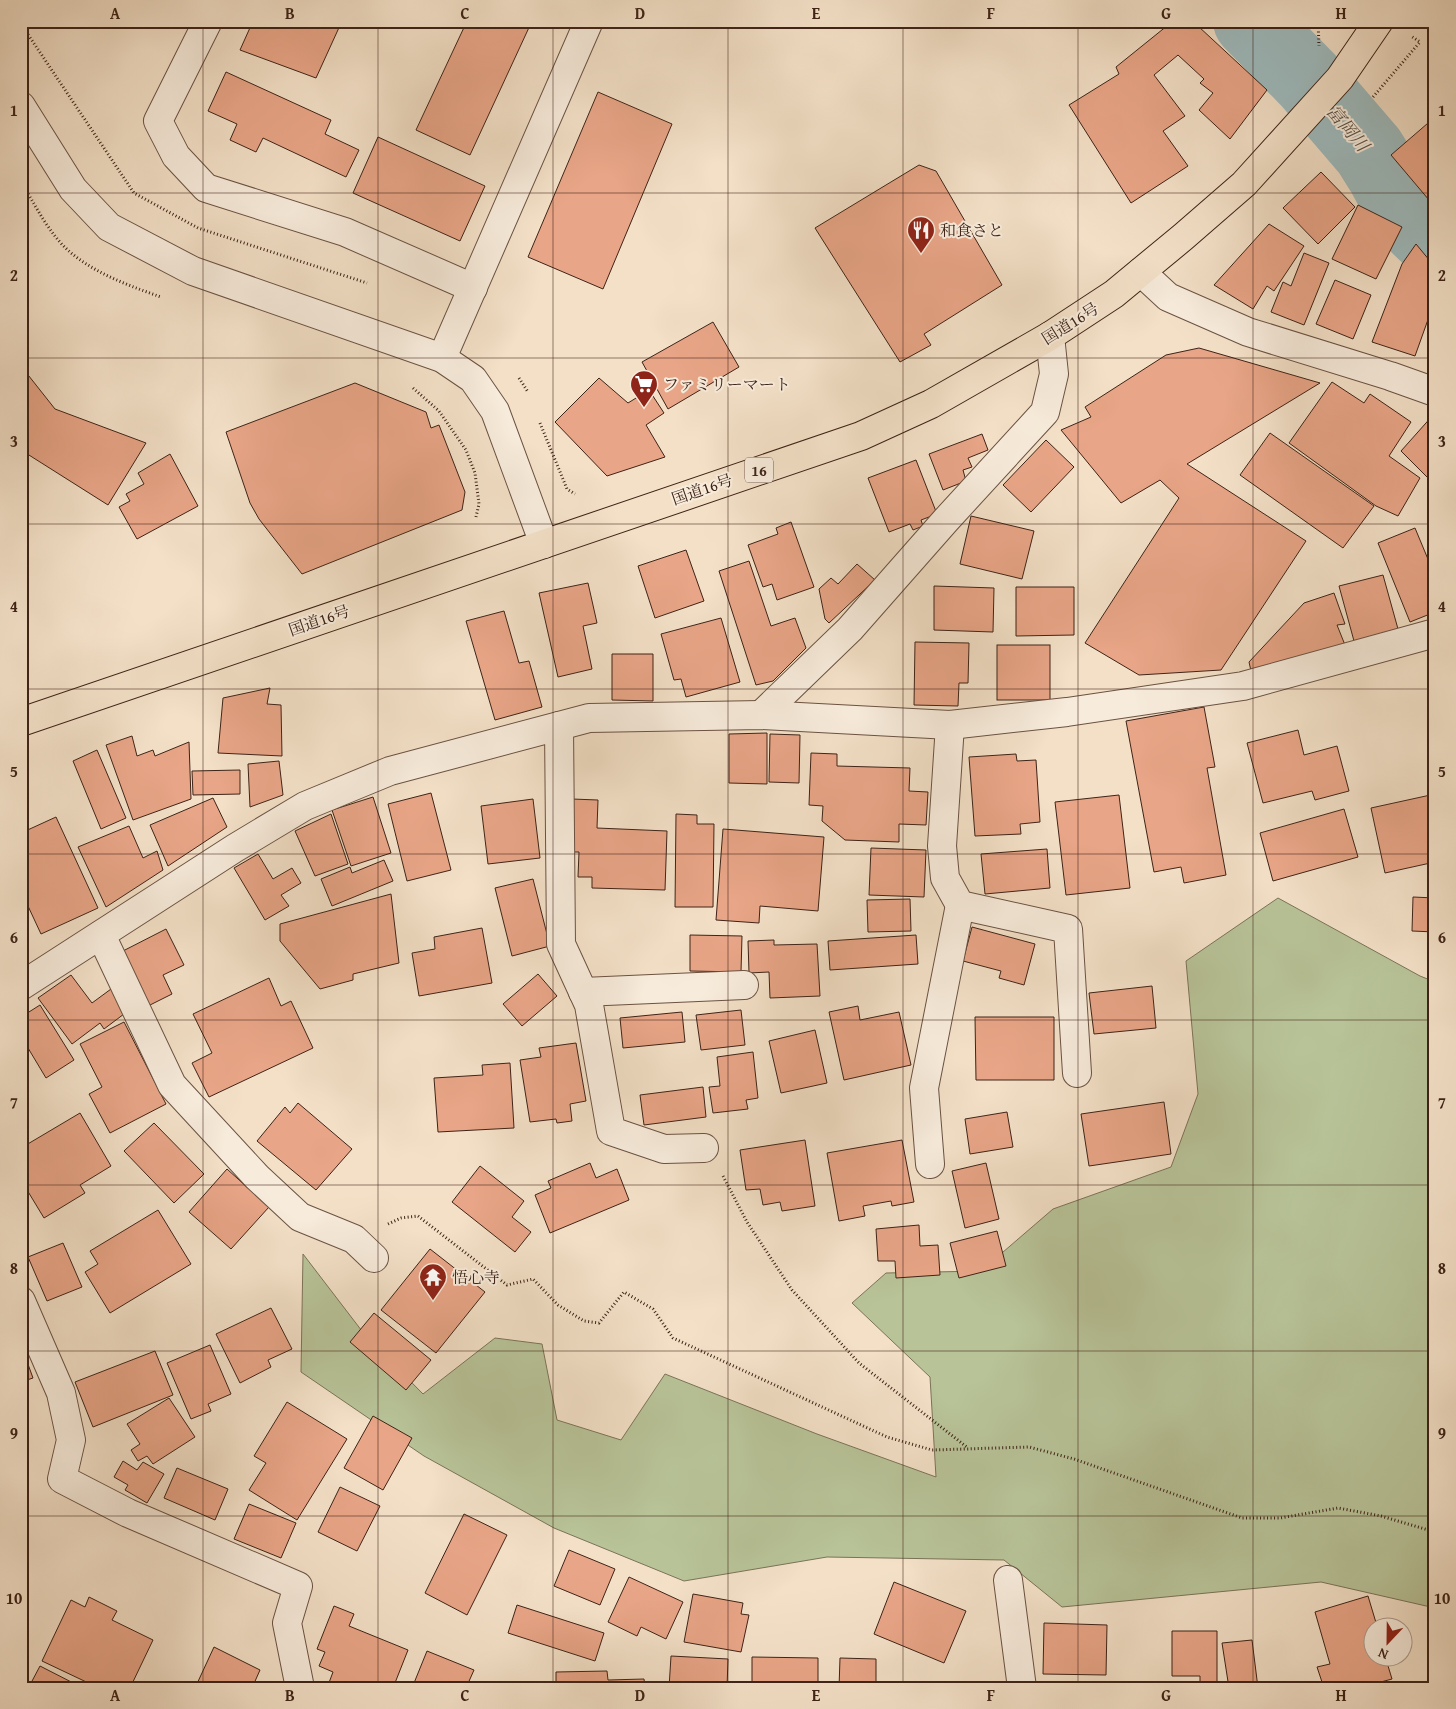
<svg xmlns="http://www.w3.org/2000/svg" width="1456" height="1709" viewBox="0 0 1456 1709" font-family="'Gentium Book Plus','Noto Serif JP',serif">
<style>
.green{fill:#b8c398;stroke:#7b7358}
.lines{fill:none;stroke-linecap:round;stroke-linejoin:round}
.stream{stroke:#787e7b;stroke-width:12}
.river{stroke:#9ebbbe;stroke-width:74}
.building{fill:#e8a587;stroke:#3e2317}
.minor-casing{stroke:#6b5243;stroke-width:30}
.tertiary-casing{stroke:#6b5243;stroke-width:30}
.trunk-casing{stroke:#3e2317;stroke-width:30}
.path{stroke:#3e2317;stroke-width:3;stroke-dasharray:1 2.5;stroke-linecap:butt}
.minor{stroke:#f7ebdb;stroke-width:28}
.tertiary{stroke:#f7ebdb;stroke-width:28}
.trunk{stroke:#f3e0c7;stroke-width:28}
.grid{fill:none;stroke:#3e2317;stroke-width:1;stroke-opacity:0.55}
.labels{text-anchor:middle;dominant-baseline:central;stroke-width:4;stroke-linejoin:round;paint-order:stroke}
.shield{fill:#f7ebdb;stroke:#765f52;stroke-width:1}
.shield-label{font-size:15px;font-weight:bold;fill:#3e2317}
.poi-label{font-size:16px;fill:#3e2317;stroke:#f7ebdb;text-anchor:start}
.street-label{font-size:16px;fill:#3e2317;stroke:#f7ebdb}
.water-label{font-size:18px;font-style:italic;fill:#5b5149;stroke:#f7ebdb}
.neatline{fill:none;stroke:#3e2317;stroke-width:2}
.grid-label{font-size:16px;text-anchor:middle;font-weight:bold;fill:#3e2317}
</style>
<rect width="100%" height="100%" fill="#f3e0c7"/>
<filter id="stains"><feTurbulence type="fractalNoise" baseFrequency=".004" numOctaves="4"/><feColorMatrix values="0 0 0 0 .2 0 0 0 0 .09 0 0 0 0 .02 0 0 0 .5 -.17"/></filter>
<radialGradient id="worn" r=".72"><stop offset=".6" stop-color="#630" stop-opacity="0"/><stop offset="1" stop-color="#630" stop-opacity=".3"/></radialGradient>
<polygon class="green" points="1278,898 1420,976 1435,982 1435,1608 1321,1582 1062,1607 1004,1560 827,1557 684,1581 554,1528 424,1456 301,1372 303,1254 365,1335 423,1394 495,1338 542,1344 557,1420 621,1440 665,1374 817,1434 936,1477 930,1377 852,1303 886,1273 981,1271 1053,1209 1171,1167 1198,1094 1186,961"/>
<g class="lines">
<polyline class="stream" points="1405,214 1435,183"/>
<polyline class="river" points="1250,21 1308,80 1369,151 1384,175 1405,214 1435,243"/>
</g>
<g class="building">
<polygon points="253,21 342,21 316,78 240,50"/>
<polygon points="467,21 532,21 470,155 416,130"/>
<polygon points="1173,21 1198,26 1267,90 1230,139 1199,110 1213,93 1200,83 1204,79 1178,55 1154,75 1185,116 1163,131 1188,166 1131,203 1069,105 1119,74 1116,67"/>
<polygon points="226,72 331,120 325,134 359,150 346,177 263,138 256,152 230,140 237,124 208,111"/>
<polygon points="598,92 672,124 603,289 528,257"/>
<polygon points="1435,117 1435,196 1429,200 1391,155"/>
<polygon points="378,137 485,186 460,241 353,193"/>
<polygon points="919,165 936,171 1002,285 924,334 931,345 900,362 815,228"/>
<polygon points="1321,172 1355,207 1318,244 1283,208"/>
<polygon points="1358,205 1402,227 1376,279 1332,259"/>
<polygon points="1269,224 1304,246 1274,291 1267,286 1253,309 1214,285"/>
<polygon points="1416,244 1435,267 1435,300 1415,356 1372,342 1402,264"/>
<polygon points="1304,253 1329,263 1304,325 1271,312 1283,282 1291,286"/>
<polygon points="1335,280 1371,295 1353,339 1316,324"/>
<polygon points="713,322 739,367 668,409 642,362"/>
<polygon points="1199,348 1320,383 1187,464 1306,541 1221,670 1139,675 1085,643 1179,498 1160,480 1121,503 1061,430 1091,417 1085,407 1166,355"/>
<polygon points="21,366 55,409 146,443 108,505 21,450"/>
<polygon points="599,378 628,403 649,390 664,413 646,425 665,457 607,476 555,422"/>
<polygon points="1332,382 1364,403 1370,394 1411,422 1389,456 1420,478 1398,516 1376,506 1289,443"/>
<polygon points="355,383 426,412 431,428 439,425 465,492 462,510 302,574 259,519 250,503 226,432"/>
<polygon points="1434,414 1435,415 1435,485 1401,451"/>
<polygon points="1270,433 1374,506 1343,548 1240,475"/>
<polygon points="982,434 988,450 968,458 972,467 963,470 966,481 943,490 929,454"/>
<polygon points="1046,440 1074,467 1031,512 1003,485"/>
<polygon points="170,454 198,506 137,539 119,507 130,501 126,494 144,484 138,473"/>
<polygon points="916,460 937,514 921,520 923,526 913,530 910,524 889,532 868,478"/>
<polygon points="971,516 1034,531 1022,579 960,564"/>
<polygon points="1435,518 1435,538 1429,520"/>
<polygon points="791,522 814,587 777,600 772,584 763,587 748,545 778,534 776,528"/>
<polygon points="1415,528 1435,576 1435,612 1410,622 1378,543"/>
<polygon points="686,550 704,601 655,618 638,566"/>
<polygon points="749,561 771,626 795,618 806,648 773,681 756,685 719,571"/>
<polygon points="857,564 875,580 829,623 825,619 819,589 831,578 838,584"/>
<polygon points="1383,575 1398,629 1354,641 1339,586"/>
<polygon points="588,583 597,623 583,626 592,669 558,677 539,593"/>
<polygon points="934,586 994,588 993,632 934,630"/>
<polygon points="1016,587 1074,587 1074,635 1016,636"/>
<polygon points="1334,593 1345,624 1337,625 1345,645 1251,671 1249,662 1304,603"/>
<polygon points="504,611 519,663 529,661 542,707 495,720 466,621"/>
<polygon points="721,618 740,682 686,697 681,679 674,680 661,634"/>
<polygon points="915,642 969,643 968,683 959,683 958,706 914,705"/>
<rect x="997" y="645" width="53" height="55"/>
<polygon points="612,654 653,654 653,701 612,700"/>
<polygon points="270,688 267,704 281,705 282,756 218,753 223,698"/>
<polygon points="1204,707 1215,767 1207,768 1226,875 1184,883 1181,867 1154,872 1126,721"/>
<polygon points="1298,730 1304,755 1337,746 1349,791 1315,800 1312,791 1263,803 1247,743"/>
<polygon points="767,733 767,784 729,783 729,734"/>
<polygon points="770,734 800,735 799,783 769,782"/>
<polygon points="132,736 137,756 153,750 155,756 189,742 191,799 133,820 106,745"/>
<polygon points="97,750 126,818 101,829 73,761"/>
<polygon points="811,753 837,754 837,766 910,768 909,791 928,792 926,825 899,824 899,842 845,840 822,821 823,806 809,805"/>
<polygon points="1016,754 1017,761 1036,760 1040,822 1020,824 1021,834 975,836 969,757"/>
<polygon points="279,761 283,795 250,807 248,764"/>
<polygon points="240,770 240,794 193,795 192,771"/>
<polygon points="431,793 451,870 407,881 388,804"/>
<polygon points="1435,794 1435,862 1385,873 1371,808"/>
<polygon points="1119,795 1130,888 1066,895 1055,802"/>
<polygon points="373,797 391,853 351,866 332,810"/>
<polygon points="213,798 227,827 168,866 150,825"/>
<polygon points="533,799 540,858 488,864 481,806"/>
<polygon points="572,799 598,800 597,828 667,831 665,890 592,888 592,877 578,877 579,852 570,852"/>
<polygon points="1344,809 1358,857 1273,881 1260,833"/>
<polygon points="331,814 348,864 315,876 295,831"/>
<polygon points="676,814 697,815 697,824 714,824 713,907 675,907"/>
<polygon points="56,817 98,908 41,934 21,891 21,833"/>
<polygon points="129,826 143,858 157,851 163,870 106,907 78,847"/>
<polygon points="723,829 824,837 818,911 760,906 759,923 716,920"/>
<polygon points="871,848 926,850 924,897 869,895"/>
<polygon points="1047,849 1050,888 985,894 981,854"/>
<polygon points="258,854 273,879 292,868 301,883 281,895 289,906 265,920 234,868"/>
<polygon points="384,860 393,881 332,906 321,879 350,867 352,873"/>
<polygon points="533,879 550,946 512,956 495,888"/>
<polygon points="391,894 399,963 353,974 353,980 320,989 280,941 280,924"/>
<polygon points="1413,897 1435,898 1435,932 1412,931"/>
<polygon points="910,899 911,931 868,932 867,900"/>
<polygon points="972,927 1035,944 1024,985 999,978 1001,971 963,961"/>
<polygon points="482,928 492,983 419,996 412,953 435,949 434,937"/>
<polygon points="166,929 184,965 163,975 172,994 148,1006 121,952"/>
<polygon points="690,935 742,936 741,972 690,971"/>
<polygon points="916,935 918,964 830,970 828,941"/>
<polygon points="774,940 774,945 817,944 820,996 770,998 769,972 749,973 748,941"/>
<polygon points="538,974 557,996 522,1026 503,1004"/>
<polygon points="71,975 92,1003 111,989 128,1011 104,1029 100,1023 72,1044 38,998"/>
<polygon points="269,978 281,1006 291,1001 313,1048 209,1097 192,1063 212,1053 193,1014"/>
<polygon points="1152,986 1156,1028 1094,1034 1089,993"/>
<polygon points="40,1005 74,1060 46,1078 28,1048 21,1052 21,1017"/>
<polygon points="858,1006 860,1020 899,1012 911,1065 844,1080 829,1012"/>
<polygon points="741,1010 745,1045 701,1050 696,1015"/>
<polygon points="682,1012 685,1042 623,1048 620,1018"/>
<polygon points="975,1017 1054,1017 1054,1080 976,1080"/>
<polygon points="124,1022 166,1104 110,1133 89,1094 102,1087 80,1044"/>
<polygon points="815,1030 827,1083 781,1093 769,1041"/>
<polygon points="576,1043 586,1101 570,1104 572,1121 557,1123 556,1119 530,1122 520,1060 541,1057 539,1048"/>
<polygon points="753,1052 758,1098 746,1100 748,1109 713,1113 709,1087 720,1086 717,1057"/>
<polygon points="510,1063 514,1128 438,1132 434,1078 483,1075 482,1065"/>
<polygon points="703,1087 706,1117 644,1125 640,1095"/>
<polygon points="1164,1102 1171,1154 1089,1166 1081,1114"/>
<polygon points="298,1103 352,1149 316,1190 257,1141 285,1107 290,1113"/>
<polygon points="1007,1112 1013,1147 970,1154 965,1119"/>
<polygon points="80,1113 111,1166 80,1185 85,1193 44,1218 21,1180 21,1148"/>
<polygon points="154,1123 204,1174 174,1203 124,1151"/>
<polygon points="805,1140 815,1206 782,1211 780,1202 763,1205 760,1189 746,1190 740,1150"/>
<polygon points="902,1140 914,1202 892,1206 891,1201 863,1206 865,1216 839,1221 827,1153"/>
<polygon points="590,1163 596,1178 617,1169 629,1200 550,1233 535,1195 551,1188 548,1181"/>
<polygon points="986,1163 999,1219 965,1228 952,1171"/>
<polygon points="480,1166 524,1201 512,1217 531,1232 515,1252 452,1202"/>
<polygon points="227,1169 269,1207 231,1249 189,1212"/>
<polygon points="158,1210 191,1264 110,1313 85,1272 98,1264 90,1251"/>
<polygon points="919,1225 920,1246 938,1245 940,1275 896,1278 895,1261 878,1261 876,1229"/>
<polygon points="997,1231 1006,1266 959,1278 950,1243"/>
<polygon points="63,1243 82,1287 47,1301 28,1257"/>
<polygon points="430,1249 485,1292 436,1353 381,1310"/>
<polygon points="271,1308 292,1349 268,1360 271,1367 240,1383 216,1334"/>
<polygon points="374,1313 431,1360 406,1390 350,1342"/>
<polygon points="21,1345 33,1378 21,1382"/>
<polygon points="210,1345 231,1394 208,1404 211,1411 191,1419 167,1363"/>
<polygon points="155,1351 173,1395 93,1427 75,1382"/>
<polygon points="169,1398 195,1437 153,1464 147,1456 138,1461 131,1450 140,1444 127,1424"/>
<polygon points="287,1402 347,1439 297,1520 249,1490 266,1463 254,1456"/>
<polygon points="373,1416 412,1438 383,1490 344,1468"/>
<polygon points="123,1461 137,1470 143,1462 164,1474 147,1503 125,1490 128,1485 114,1477"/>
<polygon points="177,1468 228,1489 215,1520 164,1498"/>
<polygon points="340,1487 380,1506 357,1551 318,1532"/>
<polygon points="249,1504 296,1523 281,1558 234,1539"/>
<polygon points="464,1514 507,1535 467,1615 425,1593"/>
<polygon points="569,1550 615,1569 600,1605 554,1586"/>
<polygon points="629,1577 683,1602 666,1639 641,1627 637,1636 608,1622"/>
<polygon points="894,1582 966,1611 944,1663 874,1634"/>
<polygon points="693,1594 743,1603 741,1614 749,1615 741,1652 684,1642"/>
<polygon points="1368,1596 1377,1626 1374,1626 1374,1656 1385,1656 1392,1679 1377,1683 1378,1688 1324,1688 1317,1667 1330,1664 1315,1612"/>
<polygon points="89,1597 117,1611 112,1620 153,1640 130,1688 99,1688 42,1661 71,1600 85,1607"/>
<polygon points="517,1605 604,1633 595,1661 508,1633"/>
<polygon points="334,1606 354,1614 349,1626 408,1650 393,1688 327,1688 333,1672 319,1666 325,1652 317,1649"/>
<polygon points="1044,1623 1107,1625 1106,1675 1043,1674"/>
<polygon points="1172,1631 1217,1631 1217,1685 1200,1685 1200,1676 1172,1676"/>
<polygon points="1252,1640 1258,1688 1229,1688 1222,1643"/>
<polygon points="214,1647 260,1670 252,1688 195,1688"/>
<polygon points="427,1651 474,1670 466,1688 412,1688"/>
<polygon points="671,1656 728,1659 727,1688 669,1688"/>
<polygon points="752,1657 818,1658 818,1688 752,1688"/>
<polygon points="840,1658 876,1659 876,1688 839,1688"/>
<polygon points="40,1666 83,1688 41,1688 31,1683"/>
<polygon points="607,1671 608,1680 644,1679 645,1688 556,1688 556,1672"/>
</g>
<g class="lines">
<g class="minor-casing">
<g id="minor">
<polyline points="208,21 158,121 176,156 206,188 345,232 473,288"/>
<polyline points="761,715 850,629 946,520 1045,412 1054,374 1050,336"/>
<polyline points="950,725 942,846 945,878 960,905 1068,929 1077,1073"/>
<polyline points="559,726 561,944 589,1005 611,1131 664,1149 704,1148"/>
<polyline points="101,935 172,1085 257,1177 300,1217 354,1239 374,1258"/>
<polyline points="21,986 235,848 305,806 390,771 589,718 761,715 950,725 1067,712 1243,686 1435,633"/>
<polyline points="583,992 744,985"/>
<polyline points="930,1164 924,1088 960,905"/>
<polyline points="21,1301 61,1393 71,1440 62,1479 128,1513 298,1586 287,1623 300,1688"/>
<polyline points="1008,1580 1022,1688"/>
</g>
</g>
<g class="tertiary-casing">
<g id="tertiary">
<polyline points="21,106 73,189 109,227 193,271 442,358 473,379 495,411 544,544"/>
<polyline points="1141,272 1168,297 1248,332 1390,376 1435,392"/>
<polyline points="442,358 589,21"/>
</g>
</g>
<g class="trunk-casing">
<polyline id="trunk" points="21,722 861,436 931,404 1050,336 1114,294 1183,237 1244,184 1340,78 1379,21"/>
</g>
<g class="path">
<polyline points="1284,21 1287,23"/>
<polyline points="1318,21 1319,46"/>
<polyline points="21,27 25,30 134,193 198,228 367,283"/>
<polyline points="1373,97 1420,42 1411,36"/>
<path d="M21 182C36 206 49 234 70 252 96 274 130 286 161 297"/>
<polyline points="519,378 528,392"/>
<polyline points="413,388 439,411 466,450 475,473 479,504 476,517"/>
<polyline points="540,423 567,489 575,494"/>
<polyline points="723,1176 747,1222 792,1290 859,1363 968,1448"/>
<polyline points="388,1224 401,1218 418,1216 507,1285 533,1279 558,1305 584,1321 599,1323 624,1292 653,1309 673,1338 887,1437 932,1450 1029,1447 1074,1459 1242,1518 1280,1518 1338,1508 1381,1516 1435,1532"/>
</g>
<use href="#minor" class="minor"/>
<use href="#tertiary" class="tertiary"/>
<use href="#trunk" class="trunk"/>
</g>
<path class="grid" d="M203 21V1688M378 21V1688M553 21V1688M728 21V1688M903 21V1688M1078 21V1688M1253 21V1688M21 193H1435M21 358H1435M21 524H1435M21 689H1435M21 854H1435M21 1020H1435M21 1185H1435M21 1351H1435M21 1516H1435"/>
<defs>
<g id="restaurant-pin" transform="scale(1.4375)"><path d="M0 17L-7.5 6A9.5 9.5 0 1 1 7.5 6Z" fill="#8f2418" stroke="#f7ebdb"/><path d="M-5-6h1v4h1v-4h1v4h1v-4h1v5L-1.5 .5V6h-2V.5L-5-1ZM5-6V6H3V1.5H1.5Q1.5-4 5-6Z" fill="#fff"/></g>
<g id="supermarket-pin" transform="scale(1.4375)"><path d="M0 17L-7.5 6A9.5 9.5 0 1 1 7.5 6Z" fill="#8f2418" stroke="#f7ebdb"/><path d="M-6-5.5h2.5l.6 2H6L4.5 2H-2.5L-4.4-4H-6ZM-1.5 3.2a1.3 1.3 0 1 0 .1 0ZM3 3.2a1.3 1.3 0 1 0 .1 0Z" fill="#fff"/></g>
<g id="temple-pin" transform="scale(1.4375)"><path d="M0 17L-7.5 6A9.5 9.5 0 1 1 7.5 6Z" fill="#8f2418" stroke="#f7ebdb"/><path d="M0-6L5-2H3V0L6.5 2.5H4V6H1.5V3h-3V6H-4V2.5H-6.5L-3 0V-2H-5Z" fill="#fff"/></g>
</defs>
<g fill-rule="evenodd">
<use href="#restaurant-pin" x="921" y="230"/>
<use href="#supermarket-pin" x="644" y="384"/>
<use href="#temple-pin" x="433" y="1277"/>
</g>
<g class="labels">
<rect class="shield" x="745" y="457.5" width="28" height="25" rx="4"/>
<g class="shield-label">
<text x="759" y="470">16</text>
</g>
<g class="poi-label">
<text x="940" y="230">和食さと</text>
<text x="663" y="384">ファミリーマート</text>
<text x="452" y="1277">悟心寺</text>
</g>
<g class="street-label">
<text transform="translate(1070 323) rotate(-32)">国道16号</text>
<text transform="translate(702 489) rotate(-19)">国道16号</text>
<text transform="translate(319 620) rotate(-19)">国道16号</text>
</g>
<g class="water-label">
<text transform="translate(1348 128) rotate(50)">富岡川</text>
</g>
</g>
<rect width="1456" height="1709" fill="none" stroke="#f3e0c7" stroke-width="55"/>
<g transform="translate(1388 1642) rotate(202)"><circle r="24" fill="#f7ebdb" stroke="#ad9b8d"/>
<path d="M0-4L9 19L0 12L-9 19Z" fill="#8f2418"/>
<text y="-8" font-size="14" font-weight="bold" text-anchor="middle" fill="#3e2317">N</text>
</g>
<rect x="28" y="28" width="1400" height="1654" class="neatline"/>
<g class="grid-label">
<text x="115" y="19">A</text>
<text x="290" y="19">B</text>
<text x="465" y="19">C</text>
<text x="640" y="19">D</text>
<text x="816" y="19">E</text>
<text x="991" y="19">F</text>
<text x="1166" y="19">G</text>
<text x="1341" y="19">H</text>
<text x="14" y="116">1</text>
<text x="1442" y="116">1</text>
<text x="14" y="281">2</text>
<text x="1442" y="281">2</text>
<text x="14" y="447">3</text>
<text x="1442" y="447">3</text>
<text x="14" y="612">4</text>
<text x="1442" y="612">4</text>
<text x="14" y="777">5</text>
<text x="1442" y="777">5</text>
<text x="14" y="943">6</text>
<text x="1442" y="943">6</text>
<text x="14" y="1108">7</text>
<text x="1442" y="1108">7</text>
<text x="14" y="1274">8</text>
<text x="1442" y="1274">8</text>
<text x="14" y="1439">9</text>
<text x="1442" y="1439">9</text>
<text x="14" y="1604">10</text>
<text x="1442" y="1604">10</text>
<text x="115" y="1701">A</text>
<text x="290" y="1701">B</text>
<text x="465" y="1701">C</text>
<text x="640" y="1701">D</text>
<text x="816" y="1701">E</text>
<text x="991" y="1701">F</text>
<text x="1166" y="1701">G</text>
<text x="1341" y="1701">H</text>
</g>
<rect width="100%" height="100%" filter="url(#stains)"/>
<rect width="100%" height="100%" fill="url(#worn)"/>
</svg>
